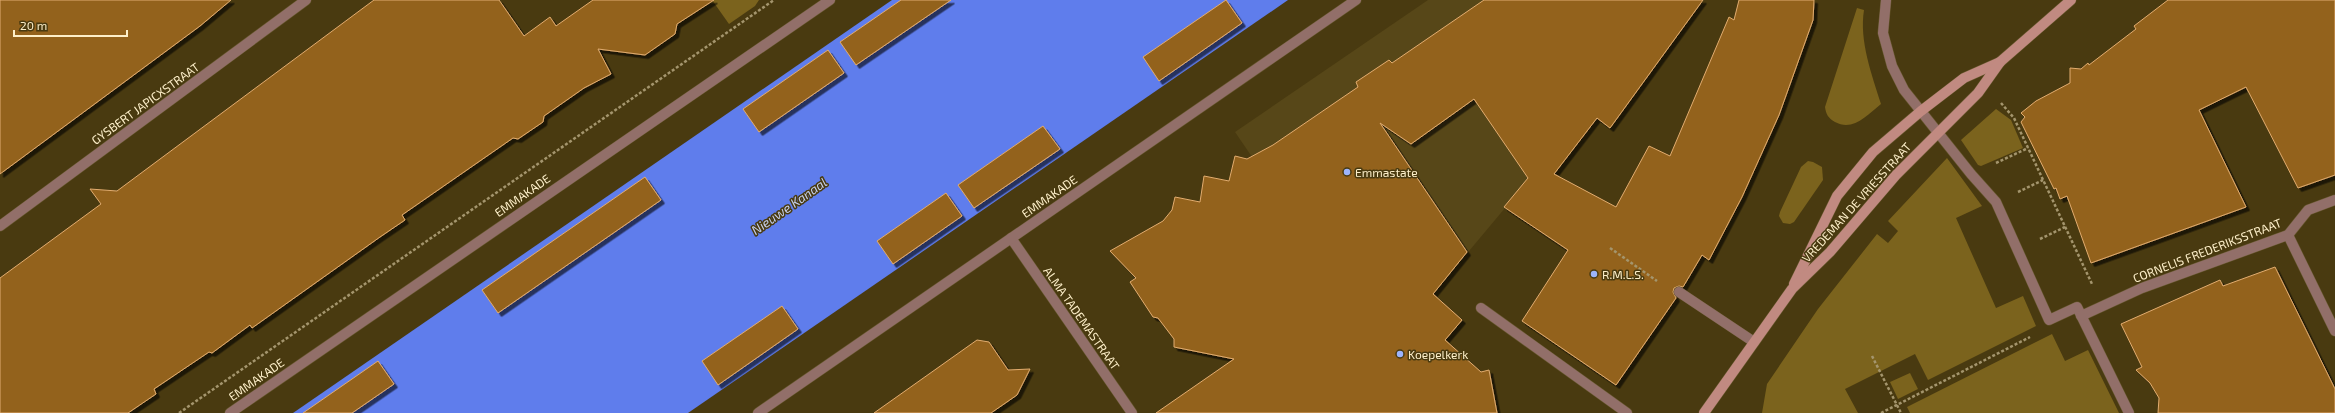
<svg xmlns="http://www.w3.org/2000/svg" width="2335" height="413" viewBox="0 0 2335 413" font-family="'Exo 2',sans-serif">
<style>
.built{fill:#574718}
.green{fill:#7b631d}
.water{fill:#5f7dec}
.building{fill:#93621f;stroke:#e2ac6e;filter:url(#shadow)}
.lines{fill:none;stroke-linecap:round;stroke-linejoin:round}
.lane-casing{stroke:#66572e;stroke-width:11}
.street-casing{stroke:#66572e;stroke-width:11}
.secondary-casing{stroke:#66572e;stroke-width:11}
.path{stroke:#a4956d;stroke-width:2.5;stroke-dasharray:3 2;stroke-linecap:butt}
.lane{stroke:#926f69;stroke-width:10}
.street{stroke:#926f69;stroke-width:10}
.secondary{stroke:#c18a81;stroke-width:10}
.poi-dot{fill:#9cb4fd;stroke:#493a10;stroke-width:1.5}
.labels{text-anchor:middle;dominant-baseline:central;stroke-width:3;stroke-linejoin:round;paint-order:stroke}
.street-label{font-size:12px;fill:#fdefc9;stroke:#493a10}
.poi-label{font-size:12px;fill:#fdefc9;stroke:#493a10;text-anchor:start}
.water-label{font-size:13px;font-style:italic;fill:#c6d0ec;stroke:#493a10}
</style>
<defs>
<filter id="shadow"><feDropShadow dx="3.5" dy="3.5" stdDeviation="0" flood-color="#0009"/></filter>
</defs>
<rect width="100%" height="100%" fill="#493a10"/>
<polygon class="built" points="1428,0 1532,0 1599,96 1433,294 1371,331 1235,132"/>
<g class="green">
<polygon points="712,0 759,0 755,6 729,24"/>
<path d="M1857 8 1864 10C1859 41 1872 75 1881 104 1867 115 1853 132 1835 122 1828 118 1826 114 1825 107Z"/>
<polygon points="1996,109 2011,120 2023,148 1981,166 1978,165 1961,140"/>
<polygon points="1947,158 1982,206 1956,218 1996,308 2023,296 2036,326 1928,380 1915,354 1845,389 1858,413 1762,413 1767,384 1818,309 1877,234 1888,243 1898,231 1888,221"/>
<polygon points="1808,161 1813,162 1822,167 1823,180 1794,222 1790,224 1783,223 1779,216 1780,212 1801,167"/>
<polygon points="2052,334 2065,361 2088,350 2119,413 1910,413 1907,407"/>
<polygon points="1910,373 1918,389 1898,399 1890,382"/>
</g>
<polygon class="water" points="892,0 1288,0 688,413 293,413"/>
<g class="building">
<polygon points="0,0 231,0 200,26 0,174"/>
<polygon points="374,0 499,0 524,36 550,17 556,26 593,0 714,0 677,24 675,34 645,55 598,49 611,74 584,88 544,116 543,122 518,139 513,138 402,215 405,220 380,237 252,328 250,325 212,353 209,352 154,389 156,394 128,413 0,413 0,278 101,204 90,189 117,191"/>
<polygon points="901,0 951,0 856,65 840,42"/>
<polygon points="1226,0 1242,23 1159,81 1143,57"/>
<polygon points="1484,0 1703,0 1610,128 1597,118 1554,174 1616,207 1649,146 1670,156 1729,17 1734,20 1739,0 1814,0 1813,20 1779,115 1742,197 1709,260 1702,255 1683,287 1679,286 1674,288 1673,292 1676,298 1616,385 1522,321 1568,250 1504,207 1528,178 1474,99 1411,144 1380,123 1467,252 1433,294 1462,320 1445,340 1481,372 1489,370 1497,413 1156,413 1234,359 1174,347 1174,339 1158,318 1153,317 1130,282 1136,278 1110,251 1163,221 1172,210 1175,197 1200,202 1204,176 1229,181 1235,156 1247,159 1273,145 1358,87 1356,82 1389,60 1392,63"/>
<polygon points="2168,0 2335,0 2335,175 2298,188 2246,87 2199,110 2246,207 2091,263 2067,196 2060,199 2056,188 2054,189 2021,122 2025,117 2021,113 2036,101 2070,83 2070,68 2081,69 2088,63 2089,65 2136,29 2134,26"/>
<polygon points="828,50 844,73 759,132 743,109"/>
<polygon points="1043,126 1060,149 974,208 958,185"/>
<polygon points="645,177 661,200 498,313 482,290"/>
<polygon points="946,193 962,216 893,264 877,241"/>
<polygon points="2275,267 2335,389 2335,413 2158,413 2159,398 2150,383 2136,370 2142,367 2121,324 2220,280 2223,286"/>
<polygon points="782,306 798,329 718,385 702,361"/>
<polygon points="977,340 989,342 1008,370 1030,369 1017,395 991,413 874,413"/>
<polygon points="378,361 394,384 352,413 303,413"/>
</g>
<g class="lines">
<g class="lane-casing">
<g id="lane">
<polyline points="1679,292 1754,342"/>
<polyline points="1481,308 1627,413"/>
</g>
</g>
<g class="street-casing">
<g id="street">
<polyline points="1886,0 1883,33 1892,66 1904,90 1971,174 1996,202 2049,320 2077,307 2129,413"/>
<polyline points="0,226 306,0"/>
<polyline points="2288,235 2335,331"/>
<polyline points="1011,238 1132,413"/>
<polyline points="2081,316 2142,288 2288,235 2308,210 2335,200"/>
<polyline points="230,413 830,0"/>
<polyline points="758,413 1356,0"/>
</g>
</g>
<g class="secondary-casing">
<g id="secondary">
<polyline points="1794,284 1837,196 1873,152 1921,111 1964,78 2000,62 2071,0"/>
<polyline points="1704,413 1792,289 1830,252 1896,175 1978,93 2000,62"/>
</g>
</g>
<g class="path">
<polyline points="2001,103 2014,118 2092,284"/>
<polyline points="1996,163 2028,148"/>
<polyline points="2018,192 2043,180"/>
<polyline points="2040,239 2065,227"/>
<polyline points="1610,248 1657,281"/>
<polyline points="1872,356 1901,413"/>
<polyline points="179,413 774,0"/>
<polyline points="1881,413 2030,337"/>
</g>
<use href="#lane" class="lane"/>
<use href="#street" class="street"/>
<use href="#secondary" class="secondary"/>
</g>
<g class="poi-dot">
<circle cx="1347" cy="172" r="4"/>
<circle cx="1594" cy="274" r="4"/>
<circle cx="1400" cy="354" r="4"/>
</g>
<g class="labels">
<g class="street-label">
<text transform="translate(145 103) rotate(-36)">GYSBERT JAPICXSTRAAT</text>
<text transform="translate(522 195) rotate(-35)">EMMAKADE</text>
<text transform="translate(1049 196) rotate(-35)">EMMAKADE</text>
<text transform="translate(1856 202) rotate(-48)">VREDEMAN DE VRIESSTRAAT</text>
<text transform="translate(2207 250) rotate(-21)">CORNELIS FREDERIKSSTRAAT</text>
<text transform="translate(1082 318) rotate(55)">ALMA TADEMASTRAAT</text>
<text transform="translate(256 379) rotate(-35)">EMMAKADE</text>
</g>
<g class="poi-label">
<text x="1355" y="172">Emmastate</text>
<text x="1602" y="274">R.M.L.S.</text>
<text x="1408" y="354">Koepelkerk</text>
</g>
<g class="water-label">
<text transform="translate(789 206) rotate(-35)">Nieuwe Kanaal</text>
</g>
</g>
<path d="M14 30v6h113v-6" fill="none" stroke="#fdefc9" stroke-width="2"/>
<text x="20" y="30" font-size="12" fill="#fdefc9" stroke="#493a10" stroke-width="3" paint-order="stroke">20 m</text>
</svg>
